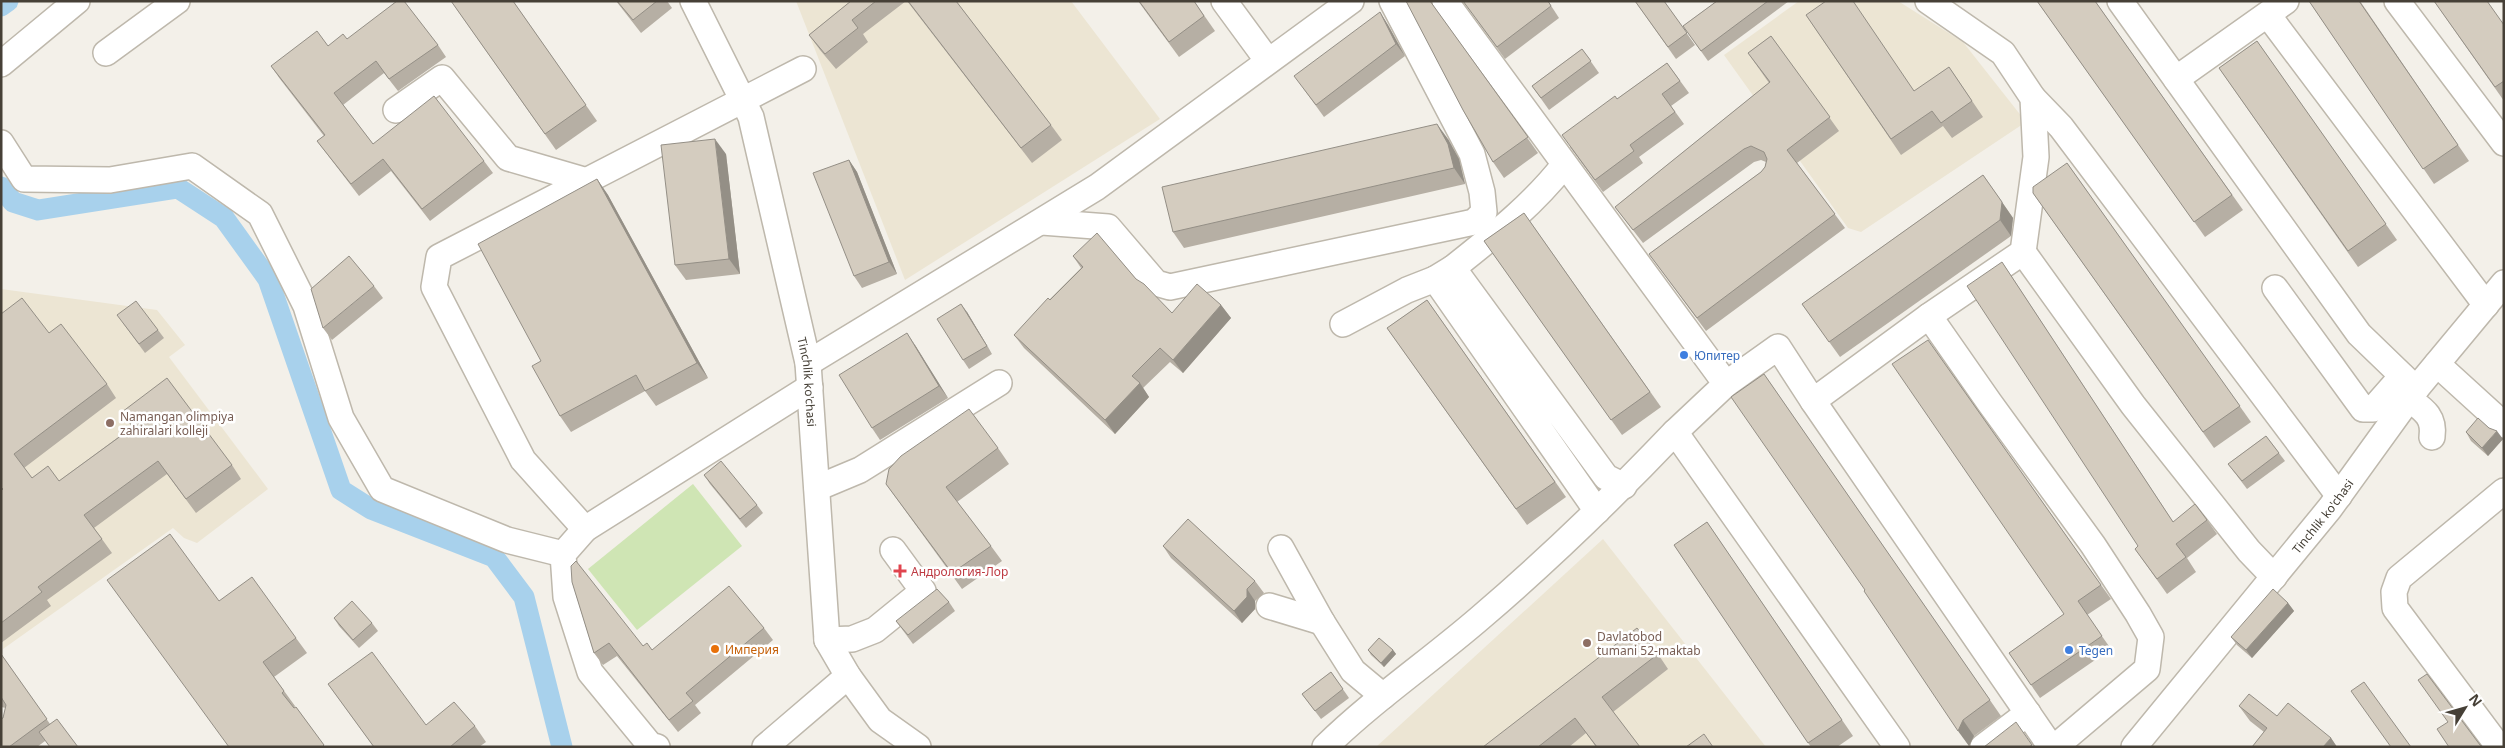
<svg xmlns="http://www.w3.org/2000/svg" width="2505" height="748" viewBox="0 0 2505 748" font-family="'Noto Sans',sans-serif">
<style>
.education{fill:#ece5d3}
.green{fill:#cfe5b4}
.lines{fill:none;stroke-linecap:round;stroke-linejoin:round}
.canal{stroke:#a8d1ec;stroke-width:21}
.minor-casing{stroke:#beb8ac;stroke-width:28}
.minor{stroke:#fff;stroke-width:25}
.wall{fill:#b6afa4}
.shaded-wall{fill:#948f86}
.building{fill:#d4ccbf;stroke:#948f86}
.shop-dot{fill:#3f7fe0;stroke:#fff;stroke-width:2}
.education-dot{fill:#8d6e63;stroke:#fff;stroke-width:2}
.health-dot{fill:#e0444e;stroke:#fff;stroke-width:2}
.food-dot{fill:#e8710a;stroke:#fff;stroke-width:2}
.labels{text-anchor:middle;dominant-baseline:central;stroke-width:5;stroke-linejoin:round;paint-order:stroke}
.shop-label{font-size:12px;fill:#366cbe;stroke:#fff;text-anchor:start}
.street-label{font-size:12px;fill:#464037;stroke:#fff}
.education-label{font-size:12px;fill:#785e54;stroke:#fff;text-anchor:start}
.health-label{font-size:12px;fill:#be3a42;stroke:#fff;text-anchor:start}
.food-label{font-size:12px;fill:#c56008;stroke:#fff;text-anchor:start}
</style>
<rect width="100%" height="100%" fill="#f3f0e9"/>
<g class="education">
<polygon points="796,1 1071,1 1160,119 905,280"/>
<polygon points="1799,1 1898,1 1963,42 2026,122 1861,232 1848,228 1724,55"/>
<polygon points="1,289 157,310 185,345 169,357 268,489 197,543 184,538 173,528 3,649"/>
<polygon points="1603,539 1766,747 1376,747"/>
</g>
<polygon class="green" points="693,484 742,546 637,630 588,569"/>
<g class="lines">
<g class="canal">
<polyline points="1,6 8,1"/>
<polyline points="1,187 13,202 38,210 178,188 224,218 268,279 341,490 371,509 494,557 524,597 562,747"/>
</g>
<g class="minor-casing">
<g id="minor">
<path id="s1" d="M693 1 751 117 808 363 827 640 848 676 880 720 918 747"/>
<polyline points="1224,1 1268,61"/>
<polyline points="1445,1 1726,384 1675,432"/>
<polyline points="1928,1 2003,53 2033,98 2036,157 2023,252 1929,316"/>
<polyline points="2120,1 2359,334 2416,389"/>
<polyline points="2397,1 2504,143"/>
<polyline points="2268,15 2486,305"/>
<polyline points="106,53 177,1"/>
<polyline points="1,64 77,1"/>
<polyline points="2176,79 2286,1"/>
<polyline points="2033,98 2061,127 2339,496"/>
<polyline points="396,110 442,78 508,158 587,181"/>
<polyline points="1,143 24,179 110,180 192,166 260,214 306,306 341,418 382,489 507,540 563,554"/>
<polyline points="1042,222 1108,227 1156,283 1170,287 1474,222 1484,212 1482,192 1472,154 1392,1"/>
<polyline points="2023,252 2133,405 2249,551 2274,577"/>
<path d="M1453 268C1493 236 1532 206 1564 165"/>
<polyline points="2275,288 2363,409 2373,409 2402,376"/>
<polyline points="1343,324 1407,290 1435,279"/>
<polyline points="808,363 1097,187 1351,1"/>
<polyline points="2437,364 2504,425"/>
<polyline points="1726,384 1778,347 1813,401 1929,316 1989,402 2093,545 2138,614 2151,637 2147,669 2055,747"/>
<path d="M2409 399C2424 410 2435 417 2432 437"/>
<polyline points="1813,401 2051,747"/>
<polyline points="817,488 860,470 999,383"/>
<polyline points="1597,511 1435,279 1453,268 1606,477 1624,486"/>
<polyline points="585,529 523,460 434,287 439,257 803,69"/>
<polyline points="1281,548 1322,622 1353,671 1383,696"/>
<polyline points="1269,606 1322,622"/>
<polyline points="827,640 852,639 875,630 923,591 893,550"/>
<polyline points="657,747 650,745 590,672 566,597 563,554 585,529 810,387"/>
<polyline points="765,747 848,676"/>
<path d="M1325 747C1373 700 1429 662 1480 618 1548 560 1613 497 1675 432L1897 747"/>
<polyline points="1983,747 2028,713"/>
<path id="s2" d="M2134 747 2330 508 2416 389 2504 283"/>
<polyline points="2499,747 2395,608 2394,592 2399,578 2504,491"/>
</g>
</g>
<use href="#minor" class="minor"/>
</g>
<g class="wall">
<polygon points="451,1 513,1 597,121 556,150"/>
<polygon points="616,1 667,1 672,8 641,33"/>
<polygon points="851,1 906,1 863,34 868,42 836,69 820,50 809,35"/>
<polygon points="907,1 956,1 1051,125 1062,140 1032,163"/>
<polygon points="1138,1 1194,1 1215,31 1179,57"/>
<polygon points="1430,1 1538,153 1504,178 1493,162"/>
<polygon points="1463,1 1548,1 1559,18 1505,59"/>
<polygon points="1635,1 1664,1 1695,45 1676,59"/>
<polygon points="1717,1 1789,1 1708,61 1683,26"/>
<polygon points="2037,1 2095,1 2243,210 2205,237"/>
<polygon points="2309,1 2360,1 2469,161 2434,184"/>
<polygon points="2434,1 2504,25 2504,101"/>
<polygon points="1380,12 1388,25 1405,56 1324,117 1303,88"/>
<polygon points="1806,15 1915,91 1949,67 1983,117 1952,138 1943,126 1901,155"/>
<polygon points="1771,36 1839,131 1797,163 1845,228 1706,331 1649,254 1761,172 1765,167 1766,162 1761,160 1754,162 1643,243 1615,207 1769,83 1748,53"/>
<polygon points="347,39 438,45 446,57 398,91 384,73 343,105 373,144 484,161 493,173 430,221 391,171 359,196 317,141 324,136 280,79 271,66"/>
<polygon points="2257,41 2397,240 2358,267 2219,68"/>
<polygon points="1582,49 1599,73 1549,110 1532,86"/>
<polygon points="1667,63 1689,93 1671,106 1684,124 1639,157 1643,163 1603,192 1570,147 1617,99"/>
<polygon points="1448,139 1459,159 1465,184 1184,248 1173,232"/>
<polygon points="726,154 740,274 686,280 675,265"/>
<polygon points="849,160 857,172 897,274 862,288 854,276"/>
<polygon points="2067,163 2251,422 2214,448 2033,193"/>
<polygon points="1983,175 2013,218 2011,236 1840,357 1802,304"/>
<polygon points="597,179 608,195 708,378 656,406 645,391 571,432 560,416 541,361"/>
<polygon points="1524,213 1661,407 1622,435 1484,241"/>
<polygon points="1073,256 1136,279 1172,313 1221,305 1231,318 1183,373 1170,362 1143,388 1149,397 1115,434 1024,348 1014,335 1081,268"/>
<polygon points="2002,262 2173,522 2207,520 2217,534 2187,558 2196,572 2167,594 2135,549 2138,546"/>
<polygon points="374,286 383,298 332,340 323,328"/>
<polygon points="1427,300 1566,497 1527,525 1387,328"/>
<polygon points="967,312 992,354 969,369 963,360"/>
<polygon points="1,314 49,333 107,384 116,398 24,468 32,478 59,481 132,427 122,412 232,465 241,479 196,513 167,474 94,528 112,553 47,600 51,606 1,643 1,491 3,490 1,487"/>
<polygon points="123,323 158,330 164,338 145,353"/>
<polygon points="1928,340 2111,599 2087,615 2111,649 2040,698 2009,653 2064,614"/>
<polygon points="915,345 948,398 880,440 872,428"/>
<polygon points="1764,374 2001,716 1974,736 1969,746 1865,590"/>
<polygon points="2466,432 2503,439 2488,456 2471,441"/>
<polygon points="2266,436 2285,461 2247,489 2228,464"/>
<polygon points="998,448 1009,464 957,502 991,546 1002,561 962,589 886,484"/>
<polygon points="704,475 757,505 763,513 746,528 710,484"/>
<polygon points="1707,522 1853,736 1837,747 1811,747 1674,545"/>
<polygon points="1163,546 1255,581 1264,593 1255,601 1255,609 1242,623 1171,558"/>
<polygon points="572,582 643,646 652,650 764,628 773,640 695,705 701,713 678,732 617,656 603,665 594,653"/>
<polygon points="219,601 296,638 307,653 274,677 295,706 294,708 296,707 325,747 228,747"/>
<polygon points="949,602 955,611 913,644 896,621"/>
<polygon points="2288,603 2294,611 2252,658 2237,645 2231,637"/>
<polygon points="334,618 372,623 378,631 359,648 339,626"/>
<polygon points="1368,650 1393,650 1396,654 1384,667 1371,655"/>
<polygon points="1,654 50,724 45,741 37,747 1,747 3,718 6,708 1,707"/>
<polygon points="1658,654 1668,669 1613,712 1640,747 1596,747 1586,733 1569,747 1483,747"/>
<polygon points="1331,672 1349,698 1321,719 1302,694"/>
<polygon points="328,684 426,725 475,726 486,742 479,747 374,747"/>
<polygon points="2239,706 2277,716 2331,738 2337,747 2252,747 2264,732 2250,721"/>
</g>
<g class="shaded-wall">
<polygon points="1380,12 1388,25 1405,56 1396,44"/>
<polygon points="1437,124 1448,139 1459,159 1465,184 1454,168"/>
<polygon points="715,139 726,154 740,274 729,259"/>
<polygon points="849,160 857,172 897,274 889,262"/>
<polygon points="597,179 608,195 708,378 697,363"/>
<polygon points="2002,202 2013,218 2011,236 2000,220"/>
<polygon points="2002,262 2012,277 2183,537 2173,522"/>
<polygon points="961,304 967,312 992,354 987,346"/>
<polygon points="1221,305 1231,318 1183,373 1173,360"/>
<polygon points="907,333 915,345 948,398 939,386"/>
<polygon points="1140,383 1149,397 1115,434 1105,420"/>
<polygon points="2497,431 2503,439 2488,456 2482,448"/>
<polygon points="1247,589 1255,601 1255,609 1242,623 1234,611"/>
<polygon points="2288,603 2294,611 2252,658 2246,650"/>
<polygon points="1393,650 1396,654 1384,667 1381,663"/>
<polygon points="1963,720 1974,736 1969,746 1958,731"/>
<polygon points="2331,738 2337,747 2323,747"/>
</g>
<g class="building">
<polygon points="397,1 404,1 438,45 389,79 376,61 334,93 373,144 434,96 484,161 422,209 383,159 351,184 317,141 325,135 271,66 317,31 328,46 343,34 347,39"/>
<polygon points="451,1 513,1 586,105 545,134"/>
<polygon points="617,1 657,1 633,20"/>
<polygon points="851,1 876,1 852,20 858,28 825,54 809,35"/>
<polygon points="908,1 956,1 1051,125 1021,148"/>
<polygon points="1139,1 1194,1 1204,16 1169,42"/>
<polygon points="1406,1 1430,1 1528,137 1493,162 1463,110"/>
<polygon points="1463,1 1548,1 1551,6 1497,47"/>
<polygon points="1635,1 1664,1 1687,33 1668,47"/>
<polygon points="1717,1 1768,1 1701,51 1683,26"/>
<polygon points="1826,1 1853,1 1914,91 1949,67 1972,101 1941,123 1932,111 1891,139 1806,15"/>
<polygon points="2037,1 2095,1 2232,195 2194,222"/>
<polygon points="2309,1 2359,1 2458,145 2423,169"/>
<polygon points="2434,1 2487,1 2504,25 2504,81 2495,87"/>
<polygon points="1380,12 1396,44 1316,105 1294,76"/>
<polygon points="1771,36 1830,117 1787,150 1835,214 1697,318 1649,254 1761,172 1765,167 1767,159 1764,152 1751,146 1744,149 1633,230 1615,207 1770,82 1748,53"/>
<polygon points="2257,41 2386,224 2348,251 2219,68"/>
<polygon points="1582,49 1591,61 1541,98 1532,86"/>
<polygon points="1667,63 1680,81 1662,94 1675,112 1630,145 1634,151 1595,180 1562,135 1615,96 1617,99"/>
<polygon points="1437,124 1448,144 1454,168 1173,232 1162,187"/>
<polygon points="715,139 729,259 675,265 661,145"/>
<polygon points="849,160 889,262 854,276 813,173"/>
<polygon points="2067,163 2240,406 2203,432 2033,193 2033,187"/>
<polygon points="1983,175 2002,202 2000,220 1829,342 1802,304"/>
<polygon points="597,179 697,363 645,391 636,375 560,416 532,366 541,361 478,244"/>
<polygon points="1524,213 1650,392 1611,420 1484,241"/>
<polygon points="1097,233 1136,279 1144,284 1172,313 1197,284 1221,305 1173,360 1160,348 1132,376 1140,383 1105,420 1014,335 1048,298 1050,300 1083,267 1073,256"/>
<polygon points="349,256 374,286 323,328 311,289"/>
<polygon points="2002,262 2173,522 2195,504 2207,520 2176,544 2186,557 2157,579 2135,549 2138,546 1967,286"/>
<polygon points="22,298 49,333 61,324 107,384 14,454 32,478 48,466 59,481 133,427 122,412 167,378 232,465 186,499 158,461 84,515 102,539 38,587 42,592 1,623 1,491 3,489 1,487 1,314"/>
<polygon points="1427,300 1555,482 1516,509 1387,328"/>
<polygon points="136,301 158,330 139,344 117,315"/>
<polygon points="961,304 987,346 963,360 937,319"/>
<polygon points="907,333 939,386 872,428 839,375"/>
<polygon points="1928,340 2101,585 2078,601 2102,636 2031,685 2009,653 2064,614 1892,364"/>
<polygon points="1764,374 1990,700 1963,720 1958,731 1864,591 1865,590 1731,397"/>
<polygon points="969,409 998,448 946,487 991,546 952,573 886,484 889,469 901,456"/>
<polygon points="2478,418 2489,428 2497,431 2482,448 2466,432"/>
<polygon points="2266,436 2279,453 2242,481 2228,464"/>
<polygon points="721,461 757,505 740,519 704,475"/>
<polygon points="1188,519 1255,581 1247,589 1247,597 1234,611 1163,546"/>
<polygon points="1707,522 1842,720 1808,743 1674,545"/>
<polygon points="170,534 219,601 252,577 296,638 263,662 284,691 282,693 294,708 296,707 324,745 322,747 229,747 107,580"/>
<polygon points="576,561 643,646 647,643 652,650 729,586 764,628 686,693 693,701 669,720 609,643 594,653 572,582 571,566"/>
<polygon points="937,589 949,602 908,635 896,621"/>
<polygon points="2273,589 2288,603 2246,650 2231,637"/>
<polygon points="352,601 372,623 353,640 334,618"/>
<polygon points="1637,628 1658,654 1602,697 1640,747 1597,747 1575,718 1538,747 1483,747"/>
<polygon points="1379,638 1393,650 1381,663 1368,650"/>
<polygon points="372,652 426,725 454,702 475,726 450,747 374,747 328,684"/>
<polygon points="1,654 47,719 9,747 1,747 1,719 3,718 6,705 1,697"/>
<polygon points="1331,672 1343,689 1315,711 1302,694"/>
<polygon points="2427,674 2480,745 2483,747 2449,747 2437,729 2448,722 2418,680"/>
<polygon points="2364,682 2411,747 2391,747 2351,691"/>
<polygon points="2249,694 2277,716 2288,703 2331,738 2323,747 2252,747 2267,728 2239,706"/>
<polygon points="57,719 78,747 50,747 39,732"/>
<polygon points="2016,722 2032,745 2029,747 1984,747"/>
<polygon points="1704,734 1713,747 1686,747"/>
</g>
<g class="shop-dot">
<circle cx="1684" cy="355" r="5"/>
<circle cx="2069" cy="650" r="5"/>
</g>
<g class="education-dot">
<circle cx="110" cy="423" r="5"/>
<circle cx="1587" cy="643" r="5"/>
</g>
<path class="health-dot" d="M897.5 563.5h5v5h5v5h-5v5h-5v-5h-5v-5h5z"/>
<circle class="food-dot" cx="715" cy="649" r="5"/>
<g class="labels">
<g class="shop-label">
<text x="1694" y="355">Юпитер</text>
<text x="2079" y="650">Tegen</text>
</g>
<g class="street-label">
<text stroke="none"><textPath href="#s1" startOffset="401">Tinchlik ko'chasi</textPath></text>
<text stroke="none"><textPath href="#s2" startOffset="298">Tinchlik ko'chasi</textPath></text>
</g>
<g class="education-label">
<text x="120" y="416">Namangan olimpiya<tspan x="120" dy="14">zahiralari kolleji</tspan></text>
<text x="1597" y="636">Davlatobod<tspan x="1597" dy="14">tumani 52-maktab</tspan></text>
</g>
<g class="health-label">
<text x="911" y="571">Андрология-Лор</text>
</g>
<g class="food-label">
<text x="725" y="649">Империя</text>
</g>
</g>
<rect width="2505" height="748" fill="none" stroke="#464037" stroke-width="5"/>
<g transform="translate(2465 708) rotate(53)" stroke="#ffffff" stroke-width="4" paint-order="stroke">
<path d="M0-4L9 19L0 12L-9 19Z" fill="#464037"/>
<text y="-8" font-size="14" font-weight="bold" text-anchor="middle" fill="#464037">N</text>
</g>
</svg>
